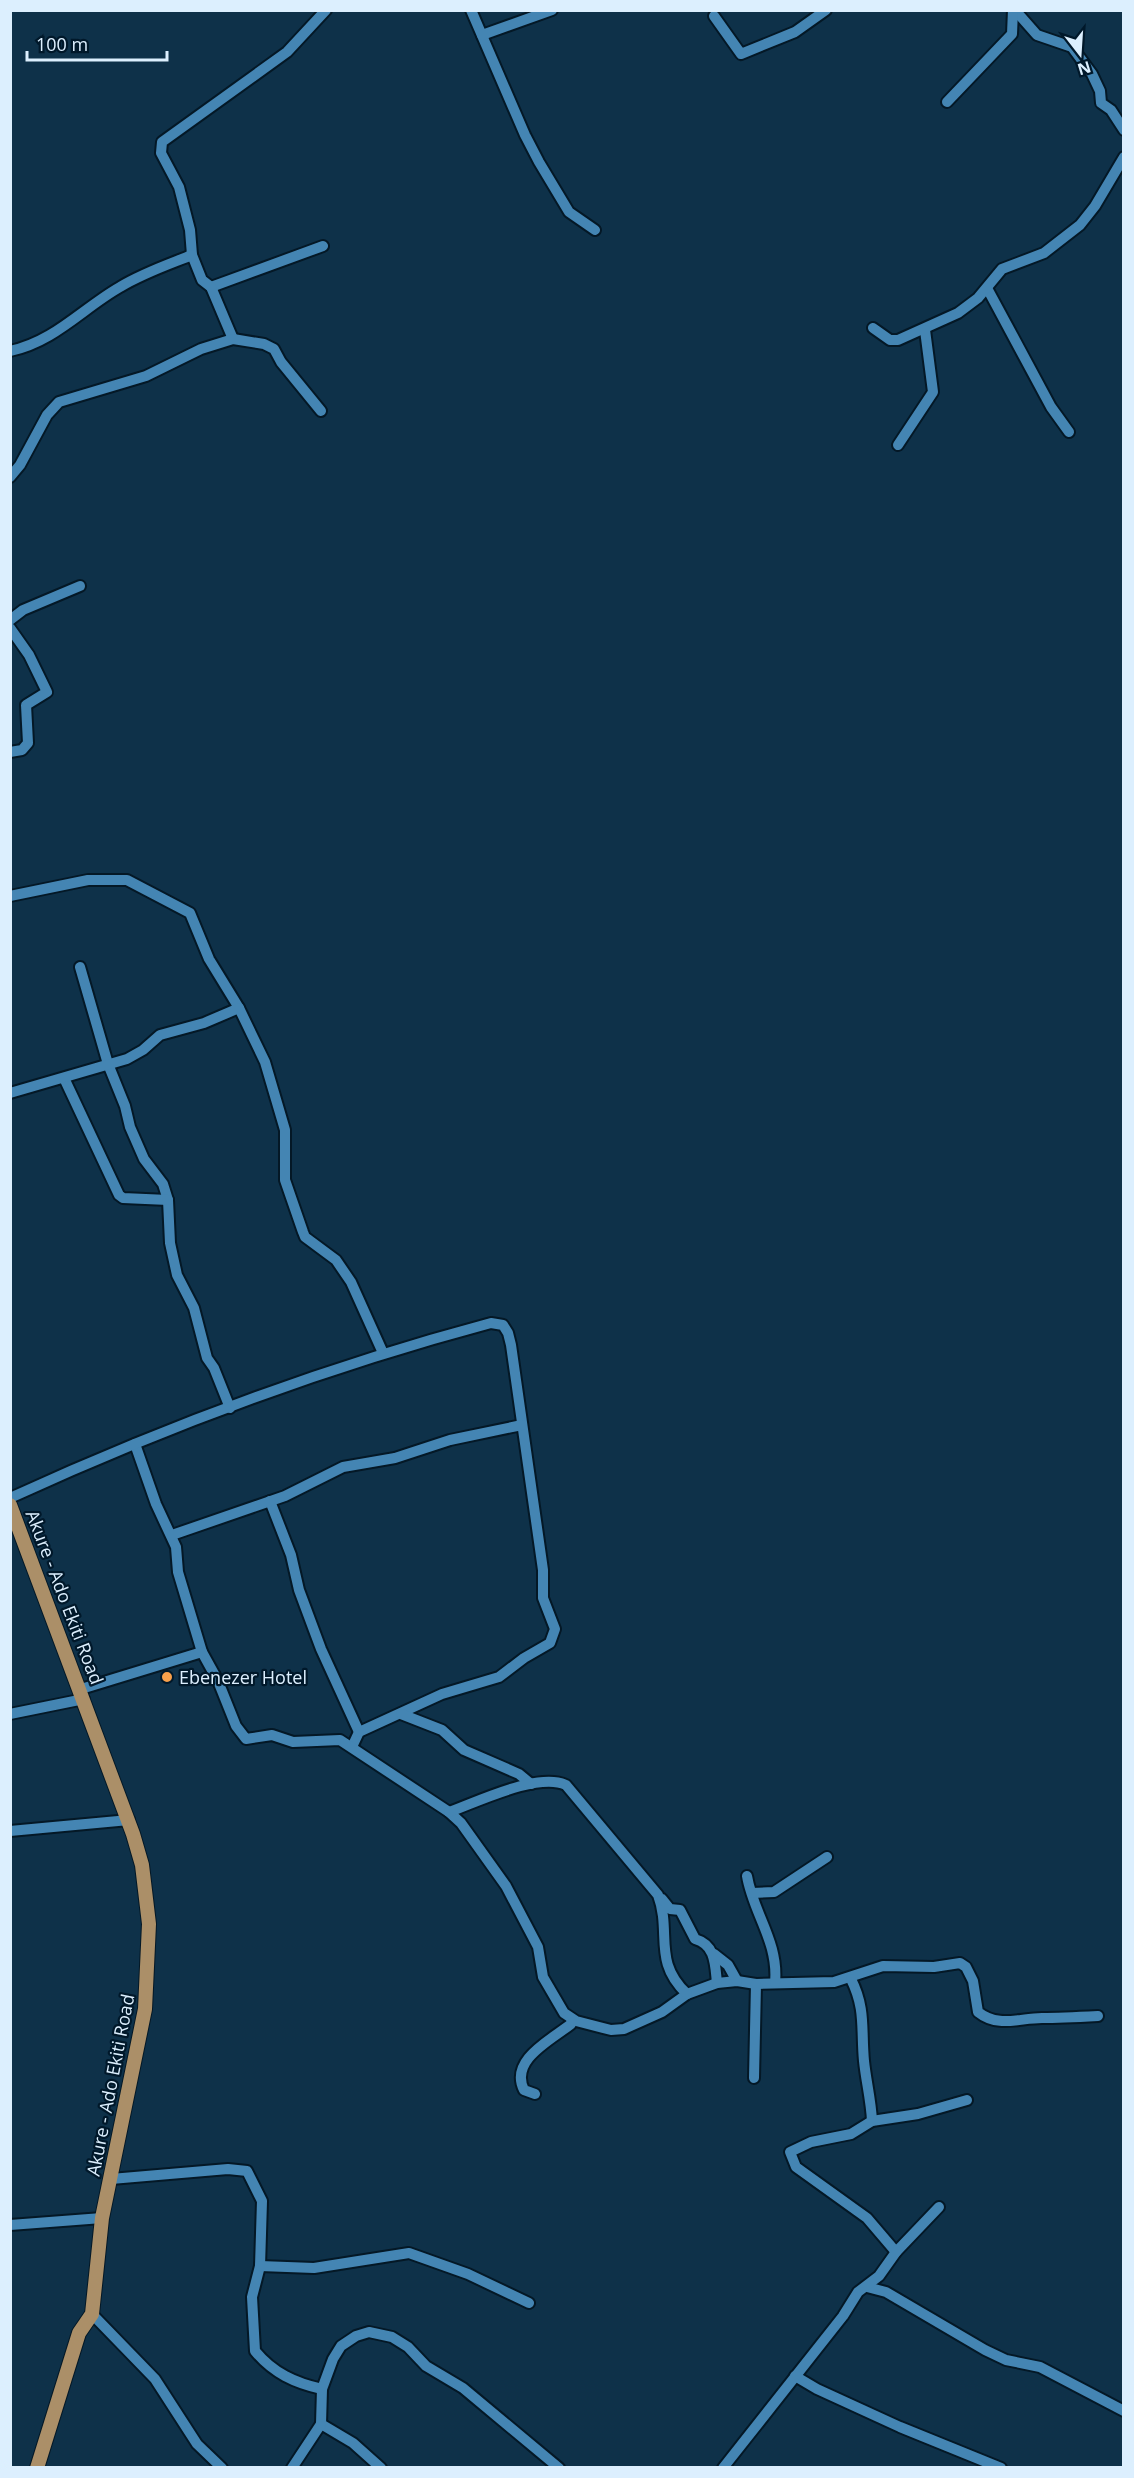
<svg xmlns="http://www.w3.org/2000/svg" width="1134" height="2478" viewBox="0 0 1134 2478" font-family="'Open Sans',sans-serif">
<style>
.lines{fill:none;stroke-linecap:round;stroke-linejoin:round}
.minor-casing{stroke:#041826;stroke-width:14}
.major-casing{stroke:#041826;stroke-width:16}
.minor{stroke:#4485b3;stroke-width:10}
.major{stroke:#ab8f68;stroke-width:14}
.poi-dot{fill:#f8a04b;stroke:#00182a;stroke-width:2}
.labels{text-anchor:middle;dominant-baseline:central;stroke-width:4.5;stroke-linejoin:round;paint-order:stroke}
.street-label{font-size:18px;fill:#dceffe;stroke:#00182a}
.poi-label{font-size:18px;fill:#dceffe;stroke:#00182a;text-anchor:start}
</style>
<rect width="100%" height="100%" fill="#0e3149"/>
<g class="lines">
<g class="minor-casing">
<g id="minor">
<polyline points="471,10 525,135 539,162 569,212 595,230"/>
<polyline points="1015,10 1037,35 1072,47 1092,74 1100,91 1101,103 1111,110 1124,130"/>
<polyline points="714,16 741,54 795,32 826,10"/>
<polyline points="482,35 552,10"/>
<polyline points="947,102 1012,34 1013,10"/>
<polyline points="211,287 323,246"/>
<polyline points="987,288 1051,407 1069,432"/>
<polyline points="873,328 890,340 898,340 958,313 978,298 1002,269 1044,253 1080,225 1095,206 1124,157"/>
<polyline points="233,339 211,287 202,280 192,255 190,230 179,187 161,153 162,142 287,52 326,10"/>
<path d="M10 351C54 342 83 308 120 287 143 273 167 265 192 255"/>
<polyline points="898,445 933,392 925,330"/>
<polyline points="10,477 20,465 47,415 59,402 146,376 201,349 233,339 264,344 274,349 281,362 321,411"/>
<polyline points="10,620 23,610 80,586"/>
<polyline points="10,628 29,655 47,692 26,705 28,743 22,750 10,752"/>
<polyline points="10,896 88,880 127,880 190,913 209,959 239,1008 265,1062 285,1130 285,1180 303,1232 305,1237 336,1260 351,1282 383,1353"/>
<polyline points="80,967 108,1064 125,1106 130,1127 144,1159 163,1184 168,1200 170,1243 177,1275 194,1308 207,1358 214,1368 230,1408"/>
<polyline points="64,1078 119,1195 123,1198 168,1200"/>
<polyline points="10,1093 127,1059 143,1050 160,1035 204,1023 239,1008"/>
<polyline points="135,1444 156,1504 176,1547 178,1572 202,1652"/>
<path d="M10 1498C165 1427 326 1367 491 1323L503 1325 508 1333 511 1345 543 1570V1598L555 1629 550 1643 524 1658 499 1677 442 1694 359 1732 352 1747"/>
<polyline points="270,1501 291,1555 299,1590 321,1649 359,1732"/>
<polyline points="172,1535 285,1496 343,1467 395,1458 450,1440 522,1425"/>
<path d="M81 1689 202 1652 218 1681 236 1726 246 1739 272 1735 293 1742 340 1740 449 1812 461 1823 506 1886 538 1947 543 1977 564 2013 576 2021 611 2030 624 2029 662 2012 687 1994 717 1983 737 1981 756 1984 834 1982 883 1966 934 1967 960 1963 966 1967 973 1981 978 2012C998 2028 1019 2018 1042 2018 1060 2018 1079 2017 1098 2016"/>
<polyline points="10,1714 84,1699"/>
<polyline points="401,1714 442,1730 464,1750 519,1774 531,1784"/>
<path d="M449 1812C477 1802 538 1772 566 1785L658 1895C672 1933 652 1961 687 1994"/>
<polyline points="10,1831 129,1820"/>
<path d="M747 1876C753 1913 779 1942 775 1983"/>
<polyline points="752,1893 774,1892 827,1857"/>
<path d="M662 1899 670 1909 680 1910 695 1939C716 1945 715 1965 717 1983"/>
<polyline points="714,1954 728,1965 737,1981"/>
<path d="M851 1979C866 2009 861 2029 864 2061 866 2081 871 2100 872 2121"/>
<polyline points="754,2078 756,1984"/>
<path d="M535 2094 524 2090C509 2060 551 2040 571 2024L572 2019"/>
<path d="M111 2179 228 2169 247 2171 262 2201 260 2266 252 2297 255 2351C273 2373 295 2383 322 2389"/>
<polyline points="10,2225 102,2218"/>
<polyline points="896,2252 867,2218 796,2167 790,2152 811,2142 851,2134 872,2121 918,2114 967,2100"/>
<polyline points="260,2266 314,2268 409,2253 468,2274 529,2303"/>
<polyline points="867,2287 886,2292 985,2350 1006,2360 1040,2367 1124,2411"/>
<polyline points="92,2314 155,2379 197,2444 222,2468"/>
<polyline points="795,2376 817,2389 900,2427 1001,2468"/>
<polyline points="321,2424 353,2443 381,2468"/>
<polyline points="292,2468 321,2424 322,2389 333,2359 341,2346 356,2336 369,2332 392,2337 408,2347 426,2366 463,2388 559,2468"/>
<polyline points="723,2468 843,2316 858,2292 879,2276 896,2252 939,2207"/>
</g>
</g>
<g class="major-casing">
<polyline id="major" points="10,1505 133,1834 142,1865 149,1924 145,2009 102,2218 92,2314 79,2333 37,2468"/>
</g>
<use href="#minor" class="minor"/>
<use href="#major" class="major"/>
</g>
<circle class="poi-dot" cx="167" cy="1677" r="6"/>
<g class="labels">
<g class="street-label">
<text transform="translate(65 1597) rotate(69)">Akure - Ado Ekiti Road</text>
<text transform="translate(110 2085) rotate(-79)">Akure - Ado Ekiti Road</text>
</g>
<g class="poi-label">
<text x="179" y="1677">Ebenezer Hotel</text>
</g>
</g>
<rect width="1134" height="2478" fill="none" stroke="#dceffe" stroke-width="24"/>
<g transform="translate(1080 54) rotate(163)" stroke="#00182a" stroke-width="4.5" paint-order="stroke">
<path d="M0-4.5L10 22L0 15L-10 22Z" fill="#dceffe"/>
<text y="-9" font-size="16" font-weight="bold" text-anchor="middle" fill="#dceffe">N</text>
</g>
<path d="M27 51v9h140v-9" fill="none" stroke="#dceffe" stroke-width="3"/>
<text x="36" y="51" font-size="18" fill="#dceffe" stroke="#00182a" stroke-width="4.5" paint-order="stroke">100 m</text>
</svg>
